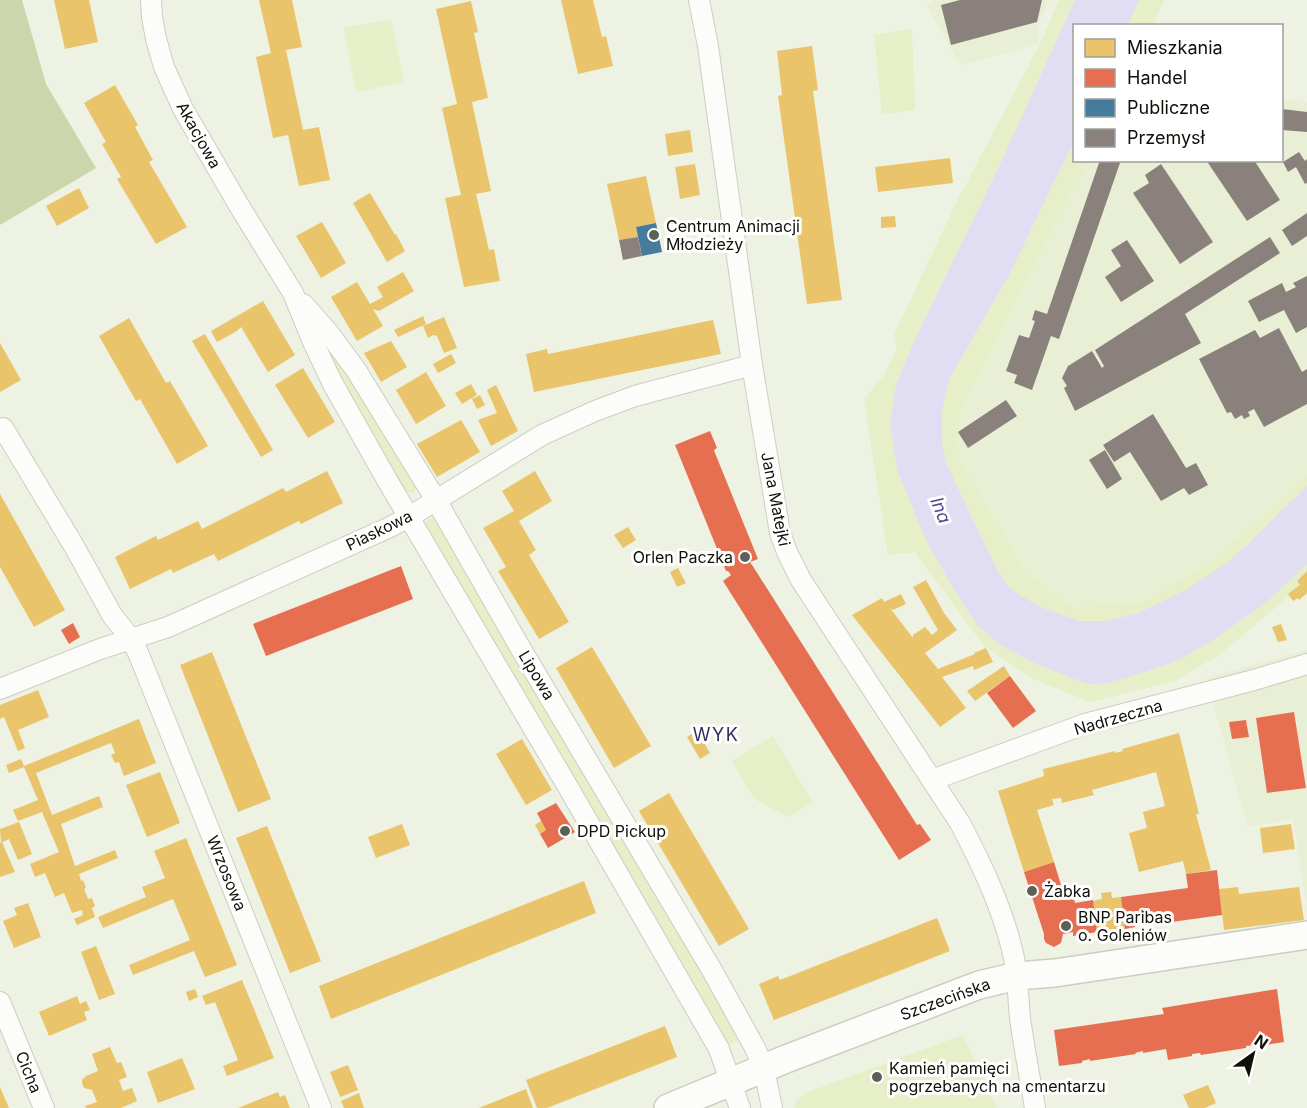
<svg xmlns="http://www.w3.org/2000/svg" width="1307" height="1108" viewBox="0 0 1307 1108" font-family="Inter,sans-serif">
<style>
.built{fill:#e8efd4}
.green{fill:#e6efc8}
.forest{fill:#ccd6ac}
.water{fill:#e1def4}
.homes{fill:#e9c46a}
.shops{fill:#e76f51}
.public{fill:#457b9d}
.industry{fill:#8a817c}
.lines{fill:none;stroke-linecap:round;stroke-linejoin:round}
.street-casing{stroke:#cbcec1;stroke-width:22}
.secondary-casing{stroke:#cbcec1;stroke-width:30}
.street{stroke:#fcfdfb;stroke-width:20}
.secondary{stroke:#fcfdfb;stroke-width:27}
.poi-dot{fill:#5d6054;stroke:#fff;stroke-width:2}
.labels{text-anchor:middle;dominant-baseline:central;stroke-width:6;stroke-linejoin:round;paint-order:stroke}
.street-label{font-size:16px;fill:#0f1108;stroke:#fff}
.poi-label{font-size:16px;fill:#0f1108;stroke:#fff;text-anchor:start}
.water-label{font-size:18px;font-style:italic;fill:#594690;stroke:#fff}
.neighbourhood-label{font-size:18px;letter-spacing:1.5px;fill:#392964;stroke:#fff}
</style>
<rect width="100%" height="100%" fill="#eef2e2"/>
<g class="built">
<polygon points="936,0 1049,0 1038,25 1039,44 960,65 926,4"/>
<polygon points="1282,99 1307,102 1307,474 1284,499 1209,563 1142,602 1073,607 1025,571 959,457 958,415 1088,161 1282,160"/>
<polygon points="1307,650 1307,908 1293,819 1248,827 1206,678"/>
</g>
<g class="green">
<polygon points="1059,0 1164,0 1153,25 1074,26 1074,160 1088,161 958,415 959,457 1025,571 1073,607 1142,602 1209,563 1284,499 1307,474 1307,581 1219,655 1175,681 1090,702 1031,678 983,645 915,552 888,555 864,399 883,376 897,348 894,335 955,205 1039,46"/>
<polygon points="391,19 404,82 356,92 344,28"/>
<polygon points="912,29 915,110 882,114 874,35"/>
<polygon points="329,342 417,486 415,492 411,493 404,491 321,350 323,344"/>
<polygon points="434,518 439,520 744,1038 725,1047 423,526 428,519"/>
<polygon points="773,736 813,802 789,817 754,799 732,761"/>
<polygon points="963,1035 997,1108 795,1108 795,1102 805,1093"/>
</g>
<polygon class="forest" points="0,0 22,0 46,84 96,168 0,225"/>
<polygon class="water" points="1075,0 1139,0 1128,25 1074,26 1074,141 1009,275 949,379 942,411 942,442 946,463 998,572 1010,588 1023,597 1040,607 1080,621 1105,621 1138,613 1184,591 1227,563 1245,547 1307,486 1307,564 1268,601 1210,642 1178,660 1145,672 1108,683 1090,684 1074,679 1032,662 1001,645 978,626 955,591 927,542 897,470 890,422 896,385 913,344 1003,158"/>
<g class="homes">
<polygon points="54,0 89,0 98,42 65,49"/>
<polygon points="259,0 292,0 302,47 286,50 303,130 319,127 330,180 299,186 288,135 273,138 256,57 271,53"/>
<polygon points="561,0 593,0 602,37 606,36 613,66 578,74"/>
<polygon points="471,1 478,32 474,33 488,98 472,102 491,191 476,194 489,250 494,249 500,281 464,287 445,198 461,195 442,108 457,104 436,9"/>
<polygon points="812,46 818,90 813,91 842,300 807,304 778,96 782,95 777,51"/>
<polygon points="115,85 138,125 135,127 153,160 149,162 187,227 156,244 117,179 121,177 102,144 106,142 84,103"/>
<polygon points="690,130 693,152 668,156 665,134"/>
<polygon points="950,158 953,183 878,192 875,167"/>
<polygon points="695,164 700,195 680,199 675,167"/>
<polygon points="646,176 656,223 636,227 638,237 619,240 607,184"/>
<polygon points="79,188 89,208 57,226 46,206"/>
<polygon points="370,193 395,235 396,234 405,251 387,262 353,203"/>
<polygon points="895,216 896,227 881,228 881,217"/>
<polygon points="322,222 346,263 321,278 296,236"/>
<polygon points="403,272 414,291 379,311 373,309 383,326 357,341 331,297 357,282 370,304 383,297 377,287"/>
<polygon points="263,301 295,355 268,372 241,327 237,331 217,342 211,331"/>
<polygon points="423,316 426,324 398,337 394,330"/>
<polygon points="444,317 457,348 444,353 437,336 433,335 428,338 423,326"/>
<polygon points="129,318 166,383 170,381 208,446 177,464 140,399 136,401 99,336"/>
<polygon points="713,320 721,354 534,392 526,354 547,349 548,354"/>
<polygon points="205,334 273,450 261,457 192,341"/>
<polygon points="391,341 407,367 381,382 364,353"/>
<polygon points="0,343 21,380 0,392"/>
<polygon points="451,354 456,363 438,373 433,364"/>
<polygon points="303,368 335,422 308,438 275,385"/>
<polygon points="426,372 446,406 416,424 396,390"/>
<polygon points="471,384 477,395 462,404 455,393"/>
<polygon points="496,385 518,431 491,446 478,420 497,413 487,390"/>
<polygon points="480,395 485,405 477,409 472,399"/>
<polygon points="461,420 480,452 437,477 417,444"/>
<polygon points="327,471 343,503 301,524 299,521 218,561 214,554 173,573 171,569 130,589 115,557 156,536 158,540 198,521 202,529 283,488 286,492"/>
<polygon points="535,471 552,501 519,521 536,550 529,555 569,622 539,639 498,571 506,567 483,528 514,511 502,491"/>
<polygon points="0,494 65,610 34,627 0,567"/>
<polygon points="628,527 636,540 623,548 614,535"/>
<polygon points="678,568 686,583 677,587 670,572"/>
<polygon points="1307,571 1307,593 1299,600 1298,598 1293,601 1288,594 1300,585 1297,581"/>
<polygon points="926,580 944,613 957,630 925,653 938,669 975,654 974,653 986,648 993,662 974,670 973,666 942,677 966,708 940,727 852,615 882,598 884,602 901,594 906,604 893,610 890,608 913,638 913,635 925,627 932,635 938,630 913,587"/>
<polygon points="1281,624 1287,640 1278,642 1272,627"/>
<polygon points="592,647 651,746 614,768 556,668"/>
<polygon points="212,652 271,799 238,812 180,665"/>
<polygon points="1004,666 1010,676 975,701 967,691"/>
<polygon points="38,690 49,717 18,730 25,748 18,751 4,717 0,719 0,705"/>
<polygon points="139,719 156,763 124,776 119,762 115,763 111,755 115,753 111,743 36,773 52,815 99,796 103,807 61,824 75,866 115,850 118,858 79,874 81,881 83,880 86,888 84,889 88,899 92,898 95,906 92,908 95,917 77,925 74,919 83,915 82,910 72,913 64,893 55,897 45,873 35,877 30,864 59,852 42,812 18,821 13,810 38,800 24,767 9,773 6,765 21,759 24,766"/>
<polygon points="697,731 710,753 700,759 687,737"/>
<polygon points="1179,733 1199,814 1196,814 1211,870 1186,874 1183,861 1139,872 1129,833 1147,828 1143,812 1165,806 1156,772 1092,790 1094,795 1062,803 1061,798 1052,799 1054,805 1037,810 1054,862 1024,872 998,791 1044,776 1043,769 1115,751 1115,753 1123,751 1122,749"/>
<polygon points="522,739 552,790 526,805 496,754"/>
<polygon points="160,772 180,823 147,837 126,785"/>
<polygon points="669,793 749,929 719,946 639,811"/>
<polygon points="541,821 546,830 540,834 535,825"/>
<polygon points="19,822 32,854 18,860 9,839 1,843 0,829"/>
<polygon points="402,824 410,845 376,858 368,837"/>
<polygon points="1291,824 1295,849 1263,853 1260,828"/>
<polygon points="267,826 321,961 290,973 236,838"/>
<polygon points="186,838 237,965 205,977 194,951 133,975 129,965 190,940 173,899 103,928 98,917 146,897 142,887 165,878 154,851"/>
<polygon points="2,842 15,872 0,877 0,843"/>
<polygon points="584,881 596,913 331,1019 319,986"/>
<polygon points="1238,887 1239,894 1299,887 1304,920 1224,930 1219,889"/>
<polygon points="1111,892 1112,898 1121,897 1126,929 1097,933 1093,901 1102,899 1101,893"/>
<polygon points="28,903 41,937 14,948 3,921 17,915 14,908"/>
<polygon points="937,918 950,951 774,1020 759,984 778,976 780,980"/>
<polygon points="96,946 115,994 99,1000 81,952"/>
<polygon points="242,980 274,1058 227,1076 223,1066 238,1060 215,1002 206,1005 202,996"/>
<polygon points="195,989 198,997 189,1001 186,992"/>
<polygon points="77,996 80,1004 86,1001 90,1010 84,1012 87,1020 49,1036 39,1012"/>
<polygon points="665,1026 677,1057 547,1108 537,1108 526,1080"/>
<polygon points="110,1047 117,1063 121,1062 127,1077 119,1080 123,1091 132,1088 137,1101 121,1108 86,1108 85,1106 97,1102 92,1090 84,1088 82,1083 82,1080 86,1076 98,1071 92,1054"/>
<polygon points="182,1058 195,1089 158,1103 147,1072"/>
<polygon points="348,1065 358,1090 340,1097 330,1072"/>
<polygon points="1208,1085 1216,1103 1205,1108 1189,1108 1183,1095"/>
<polygon points="0,1087 9,1108 0,1108"/>
<polygon points="526,1089 533,1108 479,1108"/>
<polygon points="278,1092 280,1097 285,1095 290,1108 238,1108"/>
<polygon points="359,1093 364,1108 344,1108 341,1101"/>
</g>
<g class="shops">
<polygon points="710,431 717,448 714,450 715,453 758,559 750,562 754,568 917,825 920,824 931,840 899,860 723,581 731,575 728,571 726,571 675,445"/>
<polygon points="401,566 413,599 266,656 253,624"/>
<polygon points="73,623 80,637 69,644 61,630"/>
<polygon points="1010,676 1036,711 1013,728 987,693"/>
<polygon points="1294,712 1306,788 1267,793 1256,718"/>
<polygon points="1246,720 1249,737 1232,739 1229,722"/>
<polygon points="556,803 575,832 548,848 540,834 546,830 537,813"/>
<polygon points="1054,862 1065,898 1073,895 1075,903 1093,900 1097,932 1073,936 1073,932 1063,934 1061,943 1054,947 1046,943 1044,939 1044,934 1024,872"/>
<polygon points="1217,870 1222,915 1143,926 1143,924 1135,926 1135,927 1125,929 1121,897 1188,888 1186,874"/>
<polygon points="1277,989 1284,1042 1254,1047 1254,1045 1246,1046 1246,1048 1201,1055 1200,1053 1192,1054 1192,1056 1168,1060 1166,1049 1143,1053 1143,1051 1135,1053 1136,1054 1090,1061 1090,1059 1082,1061 1082,1063 1059,1066 1054,1030 1164,1014 1162,1008"/>
</g>
<polygon class="public" points="656,223 662,252 642,256 636,227"/>
<g class="industry">
<polygon points="960,0 1042,0 1037,22 951,45 941,5"/>
<polygon points="1282,109 1307,112 1307,132 1282,130"/>
<polygon points="1299,152 1305,161 1307,159 1307,183 1305,184 1296,167 1288,172 1283,162"/>
<polygon points="1100,160 1121,160 1059,339 1051,336 1032,390 1014,383 1017,375 1006,371 1019,335 1029,338 1035,321 1032,320 1035,310 1047,314"/>
<polygon points="1206,160 1254,160 1280,200 1247,221"/>
<polygon points="1161,164 1213,242 1180,264 1133,193 1149,183 1145,175"/>
<polygon points="1307,213 1307,236 1292,246 1282,230"/>
<polygon points="638,237 642,256 623,260 619,240"/>
<polygon points="1270,237 1280,253 1185,314 1201,343 1075,411 1064,388 1067,386 1062,378 1068,366 1092,351 1102,368 1104,366 1095,350"/>
<polygon points="1127,240 1154,281 1121,302 1105,277 1121,266 1111,250"/>
<polygon points="1307,276 1307,327 1296,333 1284,310 1259,322 1248,301 1282,283 1286,292 1296,287 1293,283"/>
<polygon points="1279,328 1302,372 1307,369 1307,404 1264,427 1254,409 1248,412 1250,416 1244,419 1242,415 1235,419 1231,412 1227,413 1199,359 1255,330 1260,338"/>
<polygon points="1006,400 1017,416 968,448 958,432"/>
<polygon points="1153,414 1186,468 1196,463 1208,485 1189,495 1184,488 1161,501 1130,452 1114,462 1103,445"/>
<polygon points="1105,450 1122,479 1107,489 1089,460"/>
</g>
<g class="lines">
<g class="street-casing">
<g id="street">
<polyline points="151,0 152,17 156,39 164,67 183,109 241,209 293,293 313,342 333,384 387,480 568,787 719,1049 740,1108"/>
<path d="M699 0 708 46 752 365 780 533 787 552 801 580 960 823C982 865 1004 911 1014 958 1018 978 1018 998 1020 1018 1024 1048 1030 1078 1035 1108"/>
<polyline points="303,304 328,332 356,370 436,500 521,649 713,972 755,1048 764,1069 772,1108"/>
<polyline points="3,428 74,546 112,615 131,639 139,655 321,1108"/>
<polyline points="0,689 100,649 168,627 388,528 409,517 542,435 595,411 635,396 752,365"/>
<polyline points="932,780 1085,724 1254,680 1307,664"/>
<polyline points="0,1002 44,1108"/>
</g>
</g>
<g class="secondary-casing">
<polyline id="secondary" points="668,1108 786,1059 979,985 1017,976 1055,973 1307,935"/>
</g>
<use href="#street" class="street"/>
<use href="#secondary" class="secondary"/>
</g>
<g class="poi-dot">
<circle cx="654" cy="235" r="6"/>
<circle cx="745" cy="557" r="6"/>
<circle cx="565" cy="831" r="6"/>
<circle cx="1032" cy="891" r="6"/>
<circle cx="1066" cy="926" r="6"/>
<circle cx="877" cy="1077" r="6"/>
</g>
<g class="labels">
<g class="street-label">
<text transform="translate(199 135) rotate(61)">Akacjowa</text>
<text transform="translate(776 499) rotate(79)">Jana Matejki</text>
<text transform="translate(379 530) rotate(-26)">Piaskowa</text>
<text transform="translate(537 675) rotate(59)">Lipowa</text>
<text transform="translate(1118 717) rotate(-16)">Nadrzeczna</text>
<text transform="translate(227 873) rotate(68)">Wrzosowa</text>
<text transform="translate(945 999) rotate(-20)">Szczecińska</text>
<text transform="translate(29 1072) rotate(68)">Cicha</text>
</g>
<g class="poi-label">
<text x="666" y="226">Centrum Animacji<tspan x="666" dy="18">Młodzieży</tspan></text>
<text x="733" y="557" text-anchor="end">Orlen Paczka</text>
<text x="577" y="831">DPD Pickup</text>
<text x="1044" y="891">Żabka</text>
<text x="1078" y="917">BNP Paribas<tspan x="1078" dy="18">o. Goleniów</tspan></text>
<text x="889" y="1068">Kamień pamięci<tspan x="889" dy="18">pogrzebanych na cmentarzu</tspan></text>
</g>
<g class="water-label">
<text transform="translate(941 510) rotate(68)">Ina</text>
</g>
<g class="neighbourhood-label">
<text x="716" y="734">WYK</text>
</g>
</g>
<rect x="1073" y="24" width="210" height="138" fill="#ffffff" stroke="#9fa09c" stroke-width="1.5"/>
<rect x="1085" y="39" width="30" height="18" fill="#e9c46a" stroke="#9fa09c" stroke-width="1.5"/>
<text x="1127" y="54" font-size="18" fill="#0f1108">Mieszkania</text>
<rect x="1085" y="69" width="30" height="18" fill="#e76f51" stroke="#9fa09c" stroke-width="1.5"/>
<text x="1127" y="84" font-size="18" fill="#0f1108">Handel</text>
<rect x="1085" y="99" width="30" height="18" fill="#457b9d" stroke="#9fa09c" stroke-width="1.5"/>
<text x="1127" y="114" font-size="18" fill="#0f1108">Publiczne</text>
<rect x="1085" y="129" width="30" height="18" fill="#8a817c" stroke="#9fa09c" stroke-width="1.5"/>
<text x="1127" y="144" font-size="18" fill="#0f1108">Przemysł</text>
<g transform="translate(1253 1054) rotate(34)" stroke="#ffffff" stroke-width="4.5" paint-order="stroke">
<path d="M0-4.5L10 22L0 15L-10 22Z" fill="#0f1108"/>
<text y="-9" font-size="16" font-weight="bold" text-anchor="middle" fill="#0f1108">N</text>
</g>
</svg>
